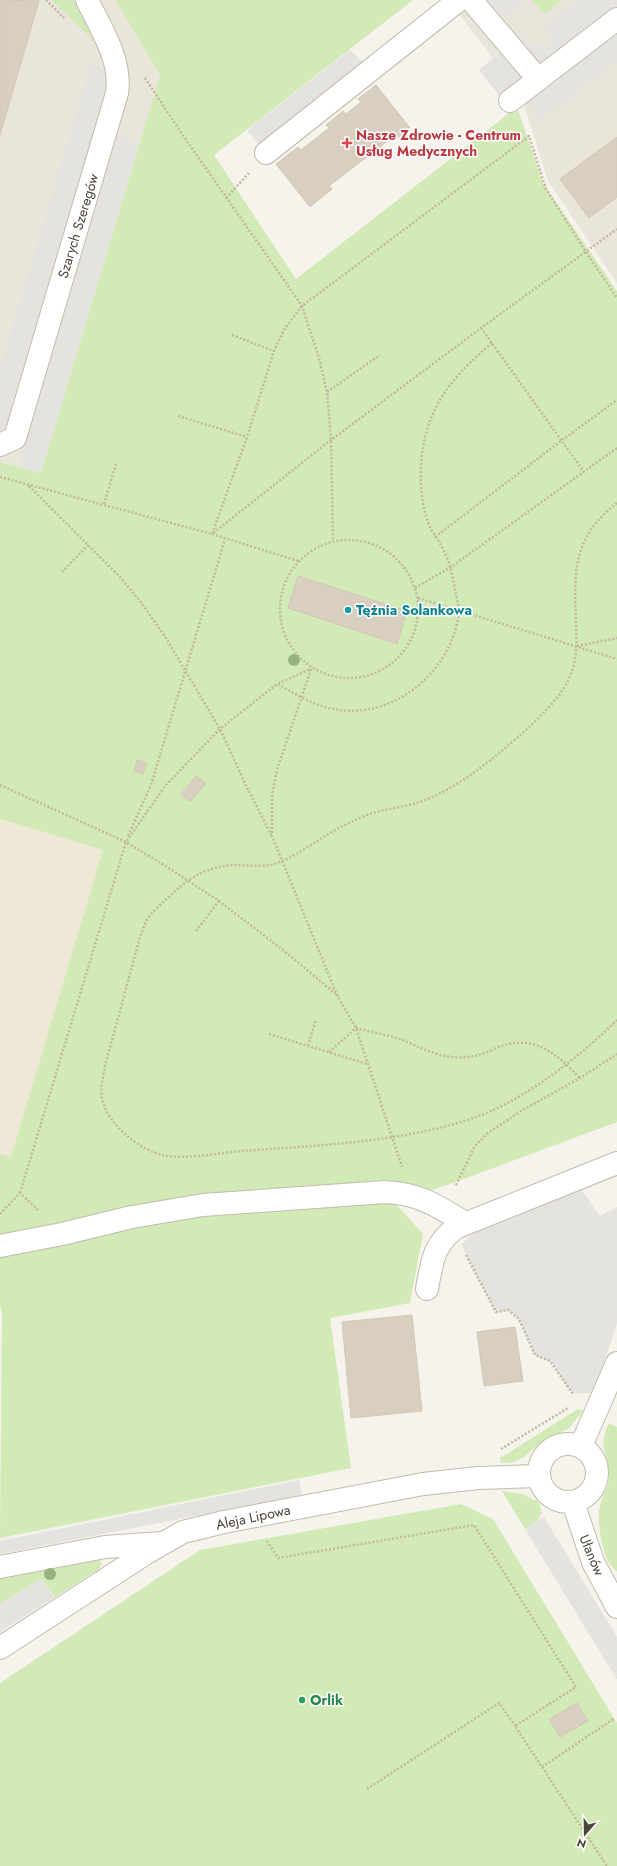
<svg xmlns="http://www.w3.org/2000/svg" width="617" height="1866" viewBox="0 0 617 1866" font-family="Jost,sans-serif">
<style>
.residential{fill:#eae5da}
.education{fill:#efe8d6}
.green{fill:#d2eab5}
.parking{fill:#e5e3e0}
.building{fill:#d8cfc1;stroke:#d3c7b4}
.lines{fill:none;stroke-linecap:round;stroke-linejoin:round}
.minor-casing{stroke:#c2bbae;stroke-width:24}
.path{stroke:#c4b79f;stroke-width:2.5;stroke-dasharray:2 2;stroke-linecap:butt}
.minor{stroke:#fff;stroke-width:22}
.tree{fill:#97b381}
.health-dot{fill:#e0444e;stroke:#fff;stroke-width:1.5}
.culture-dot{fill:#0f9aa8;stroke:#fff;stroke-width:1.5}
.leisure-dot{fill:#2e9e5b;stroke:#fff;stroke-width:1.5}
.labels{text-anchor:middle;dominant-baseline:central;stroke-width:3;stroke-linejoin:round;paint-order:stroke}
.health-label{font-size:14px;font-weight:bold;fill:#be3a42;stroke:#fff;text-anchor:start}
.street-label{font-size:14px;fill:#4b4439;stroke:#fff}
.culture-label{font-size:14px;font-weight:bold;fill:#0d838f;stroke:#fff;text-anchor:start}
.leisure-label{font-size:14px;font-weight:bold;fill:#27864d;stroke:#fff;text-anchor:start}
</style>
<rect width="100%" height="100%" fill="#f6f3ec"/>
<g class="residential">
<polygon points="0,0 115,0 160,75 41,473 0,462"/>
<polygon points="448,0 617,0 617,283 548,181 520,93"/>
</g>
<polygon class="education" points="0,819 103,850 11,1158 0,1154"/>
<g class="green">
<polygon points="52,0 73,0 94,41"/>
<polygon points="115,0 413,0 214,155 296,279 517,107 543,183 617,291 617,1122 464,1179 395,1203 423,1234 410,1303 330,1318 351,1468 0,1538 2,1313 0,1305 0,1154 11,1157 103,850 0,819 0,462 41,473 160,75"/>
<polygon points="532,0 562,0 545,14"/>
<polygon points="578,1409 583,1411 568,1429 545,1439 524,1457 514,1462 501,1463 500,1457 507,1454"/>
<path d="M609 1423 617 1427V1572C614 1569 611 1566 609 1563 602 1550 596 1519 600 1506 602 1496 609 1487 609 1477 609 1456 597 1445 609 1423Z"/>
<polygon points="502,1491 522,1494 539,1502 542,1513 537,1521 525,1529"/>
<polygon points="461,1504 493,1519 617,1723 617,1866 0,1866 0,1683 200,1550"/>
<polygon points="98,1560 102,1563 99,1569 55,1597 41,1579 0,1604 0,1579"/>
</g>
<g class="parking">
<polygon points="487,0 520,0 527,8 500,15"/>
<polygon points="578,0 609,0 611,3 617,0 617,61 541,120 527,102 513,113 479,70 519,36 527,42 537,46 549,46 551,39 543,27"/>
<polygon points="350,50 366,65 261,147 247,130"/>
<polygon points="91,64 108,70 111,76 4,428 0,430 0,368"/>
<polygon points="117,137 139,143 41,473 19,467"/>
<polygon points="581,1189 600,1216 617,1207 617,1323 594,1393 572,1393 550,1361 535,1355 519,1319 508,1310 496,1312 461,1245 479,1227"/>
<polygon points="299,1480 302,1495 0,1554 0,1541"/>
<polygon points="544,1517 617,1637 617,1680 525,1529"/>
<polygon points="41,1579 55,1597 0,1632 0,1604"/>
</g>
<g class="building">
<polygon points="0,0 39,1 0,135"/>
<polygon points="376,85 410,128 396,139 394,136 329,186 332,189 310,207 276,164 298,147 301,150 329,128 326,125 343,111 346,114 361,102 358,99"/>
<polygon points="617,137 617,197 589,218 560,179"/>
<polygon points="298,576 407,611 397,644 288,608"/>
<polygon points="137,760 147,763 143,774 134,771"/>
<polygon points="196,776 206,783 190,802 181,794"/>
<polygon points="412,1315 422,1411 351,1418 342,1322"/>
<polygon points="515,1327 523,1381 484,1386 477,1332"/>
<polygon points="577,1703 588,1721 560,1737 549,1719"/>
</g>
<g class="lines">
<g class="minor-casing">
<g id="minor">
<polyline points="471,0 538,79"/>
<polyline points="510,101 617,19"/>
<polyline points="266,153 459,0"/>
<path d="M0 445 15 438 117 93C122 60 101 29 87 0"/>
<path d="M0 1246 62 1234 132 1217 203 1205 385 1192C418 1193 438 1206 465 1223"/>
<path d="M427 1289C432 1262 433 1244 457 1227L617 1163"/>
<circle cx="568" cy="1473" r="29"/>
<polyline points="581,1446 617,1363"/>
<polyline points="573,1502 593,1562 617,1607"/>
<polyline points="0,1567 105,1547 161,1543"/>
<polyline points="0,1648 148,1552 183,1532 224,1522 423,1484 478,1478 538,1476"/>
</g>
</g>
<g class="path">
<polyline points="46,0 64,18"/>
<polyline points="145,78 182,134 302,306 319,358 327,392 331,440 333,541"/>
<polyline points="226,198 249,173"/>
<polyline points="481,328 584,472"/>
<polyline points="232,335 274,351"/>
<polyline points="327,392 380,355"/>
<polyline points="178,416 247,437"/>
<polyline points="0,477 212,534 247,437 274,351 285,328 302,306 529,136 546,189 586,252 617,298"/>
<polyline points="29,486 119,576 140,601 164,635 220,729 249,792"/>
<path d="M617 503C572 538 574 571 576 623 577 641 577 658 571 674 562 696 543 714 526 730 495 757 463 785 425 800 411 806 395 807 381 811 370 813 359 818 349 823 324 834 302 854 277 863 264 868 247 865 232 865 195 868 177 889 152 913L146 921 140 937 105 1066C103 1078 99 1090 103 1102 109 1125 140 1150 162 1155 186 1160 218 1153 242 1151 320 1145 419 1142 491 1111 533 1093 585 1052 617 1020"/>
<polyline points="104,504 116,464"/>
<polyline points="435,537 561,441 617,400"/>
<circle cx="349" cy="609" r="69"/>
<polyline points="298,561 212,534 331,440 481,328 617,229"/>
<polyline points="62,572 88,545"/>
<polyline points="415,588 451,567 617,448"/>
<polyline points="418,598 617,659"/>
<polyline points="577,646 617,638"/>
<polyline points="311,669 277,770 272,795 272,836 337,995 356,1028 402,1167"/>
<path d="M278 684C295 694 313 705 333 709 393 721 452 672 459 612 459 607 457 600 456 594 453 579 451 565 444 551 440 542 433 534 429 525 422 506 420 486 421 466 424 410 451 377 492 343"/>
<polyline points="0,785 126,842 164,865 219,901 283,950 337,995"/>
<polyline points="249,791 271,835"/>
<polyline points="128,836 151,785 225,539"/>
<polyline points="196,931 219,901"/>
<polyline points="269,1034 367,1064"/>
<polyline points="308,1046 316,1019"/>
<path d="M329 1052 356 1028C371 1032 388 1035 403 1040 419 1047 434 1055 452 1057 468 1059 481 1055 496 1048 533 1033 555 1052 580 1078"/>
<polyline points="456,1185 475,1146 488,1133 521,1111 580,1078 617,1054"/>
<polyline points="20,1193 126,842 165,786 220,729 277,684 311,669"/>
<polyline points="0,1214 20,1193 39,1211"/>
<polyline points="466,1255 496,1312 508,1310 519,1319 535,1355 550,1361 573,1394"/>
<polyline points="501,1449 568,1408"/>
<polyline points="267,1541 278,1558 474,1525 576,1687 515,1726 607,1866"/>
<polyline points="542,1767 615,1718"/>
<polyline points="367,1789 499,1703 516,1727"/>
</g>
<use href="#minor" class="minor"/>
</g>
<g class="tree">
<circle cx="294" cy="660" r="6"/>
<circle cx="50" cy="1574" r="6"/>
</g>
<path class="health-dot" d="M345 137h4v4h4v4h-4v4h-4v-4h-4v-4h4z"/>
<circle class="culture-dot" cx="348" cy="610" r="4"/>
<circle class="leisure-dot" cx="302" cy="1700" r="4"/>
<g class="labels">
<g class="health-label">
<text x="356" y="135">Nasze Zdrowie - Centrum<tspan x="356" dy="16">Usług Medycznych</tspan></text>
</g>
<g class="street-label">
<text transform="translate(78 226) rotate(-73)">Szarych Szeregów</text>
<text transform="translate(253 1517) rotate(-12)">Aleja Lipowa</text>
<text transform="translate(592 1555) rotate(67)">Ułanów</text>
</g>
<g class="culture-label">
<text x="356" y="610">Tężnia Solankowa</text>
</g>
<g class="leisure-label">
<text x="310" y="1700">Orlik</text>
</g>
</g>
<g transform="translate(585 1834) rotate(200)" stroke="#ffffff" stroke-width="3" paint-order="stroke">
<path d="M0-3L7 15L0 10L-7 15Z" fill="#4b4439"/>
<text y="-6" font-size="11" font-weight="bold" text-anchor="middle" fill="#4b4439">N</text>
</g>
</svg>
